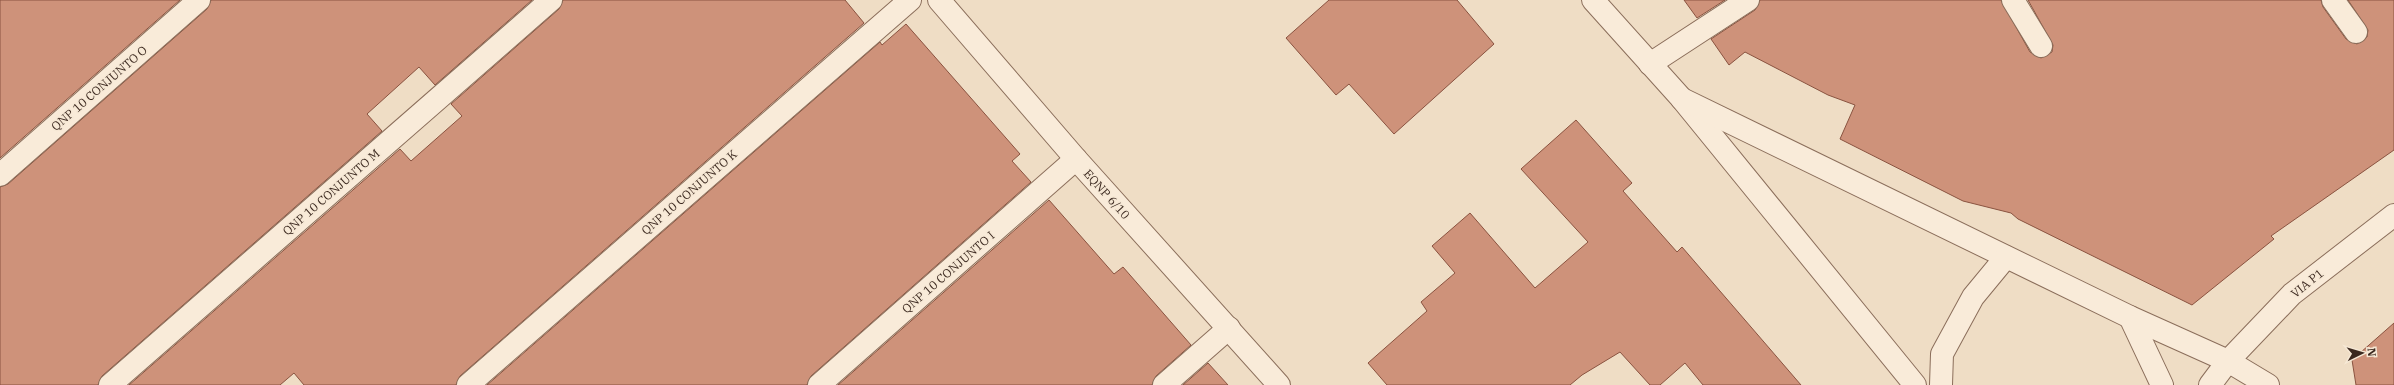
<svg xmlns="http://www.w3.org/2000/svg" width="2394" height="385" viewBox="0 0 2394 385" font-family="'IBM Plex Serif',serif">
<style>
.building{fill:#ce927a;stroke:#8a5340}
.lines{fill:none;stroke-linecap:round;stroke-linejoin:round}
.minor-casing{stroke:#8b6e5b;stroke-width:24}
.minor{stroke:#f9ebd9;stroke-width:22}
.labels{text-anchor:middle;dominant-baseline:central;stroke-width:3;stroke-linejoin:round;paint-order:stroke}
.street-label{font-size:12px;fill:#3b281f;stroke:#f6e8d5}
</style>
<rect width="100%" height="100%" fill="#efddc5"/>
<g class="building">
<polygon points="0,0 180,0 0,158"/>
<polygon points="211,0 532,0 435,85 419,67 367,114 382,131 102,376 98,385 0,385 0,187 8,184 207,9"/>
<polygon points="563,0 845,0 864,23 460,376 456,385 304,385 294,373 280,385 129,385 400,149 411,161 462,116 451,104 559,9"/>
<polygon points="1329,0 1457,0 1494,44 1394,134 1349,84 1336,95 1286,38"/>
<polygon points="1684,0 1725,0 1697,18"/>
<polygon points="1760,0 2001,0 2030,52 2041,58 2052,52 2053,45 2028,0 2321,0 2323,7 2346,39 2357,44 2367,37 2368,30 2348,0 2394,0 2394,150 2271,236 2274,239 2192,305 2018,219 2011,213 1963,201 1840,139 1855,105 1828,95 1745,52 1729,65 1711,39 1755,10"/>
<polygon points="906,24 1020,154 1012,161 1031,182 811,376 807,385 487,385 880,42 882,45"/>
<polygon points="1576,120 1632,183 1623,191 1677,252 1682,247 1801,385 1703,385 1685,363 1660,385 1650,385 1620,352 1582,375 1570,385 1387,385 1368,363 1427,311 1421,302 1455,273 1432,246 1470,213 1535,288 1588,242 1521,169"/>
<polygon points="1049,200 1114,274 1123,267 1191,345 1156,376 1152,385 838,385"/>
<polygon points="2394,323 2394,385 2356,385 2352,360"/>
<polygon points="1208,363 1228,385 1183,385"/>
</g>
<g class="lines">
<g class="minor-casing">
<g id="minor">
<polyline points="939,0 1076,159 1279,385"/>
<polyline points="1593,0 1682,99 1915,385"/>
<polyline points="2013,0 2041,46"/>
<polyline points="2333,0 2356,32"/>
<polyline points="1650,64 1748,0"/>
<polyline points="1682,99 2130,317 2228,361 2268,385"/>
<polyline points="0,175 199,0"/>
<polyline points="2130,317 2162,385"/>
<polyline points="110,385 551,0"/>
<polyline points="468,385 910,0"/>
<polyline points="819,385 1076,159"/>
<polyline points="1164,385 1229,328"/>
<polyline points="1941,385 1942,354 1973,297 2006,257"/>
<polyline points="2210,385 2228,361 2292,294 2394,215"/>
</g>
</g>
<use href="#minor" class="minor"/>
</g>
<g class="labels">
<g class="street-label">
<text transform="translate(99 88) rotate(-41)">QNP 10 CONJUNTO O</text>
<text transform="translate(331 192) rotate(-41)">QNP 10 CONJUNTO M</text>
<text transform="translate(689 192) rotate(-41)">QNP 10 CONJUNTO K</text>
<text transform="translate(1107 194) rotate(48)">EQNP 6/10</text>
<text transform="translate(948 272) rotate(-41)">QNP 10 CONJUNTO I</text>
<text transform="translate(2307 283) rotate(-39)">VIA P1</text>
</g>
</g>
<g transform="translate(2362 353) rotate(85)" stroke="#f6e8d5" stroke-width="3" paint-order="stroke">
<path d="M0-3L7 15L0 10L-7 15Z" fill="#3b281f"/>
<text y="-6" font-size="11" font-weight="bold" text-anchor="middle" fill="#3b281f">N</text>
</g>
</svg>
